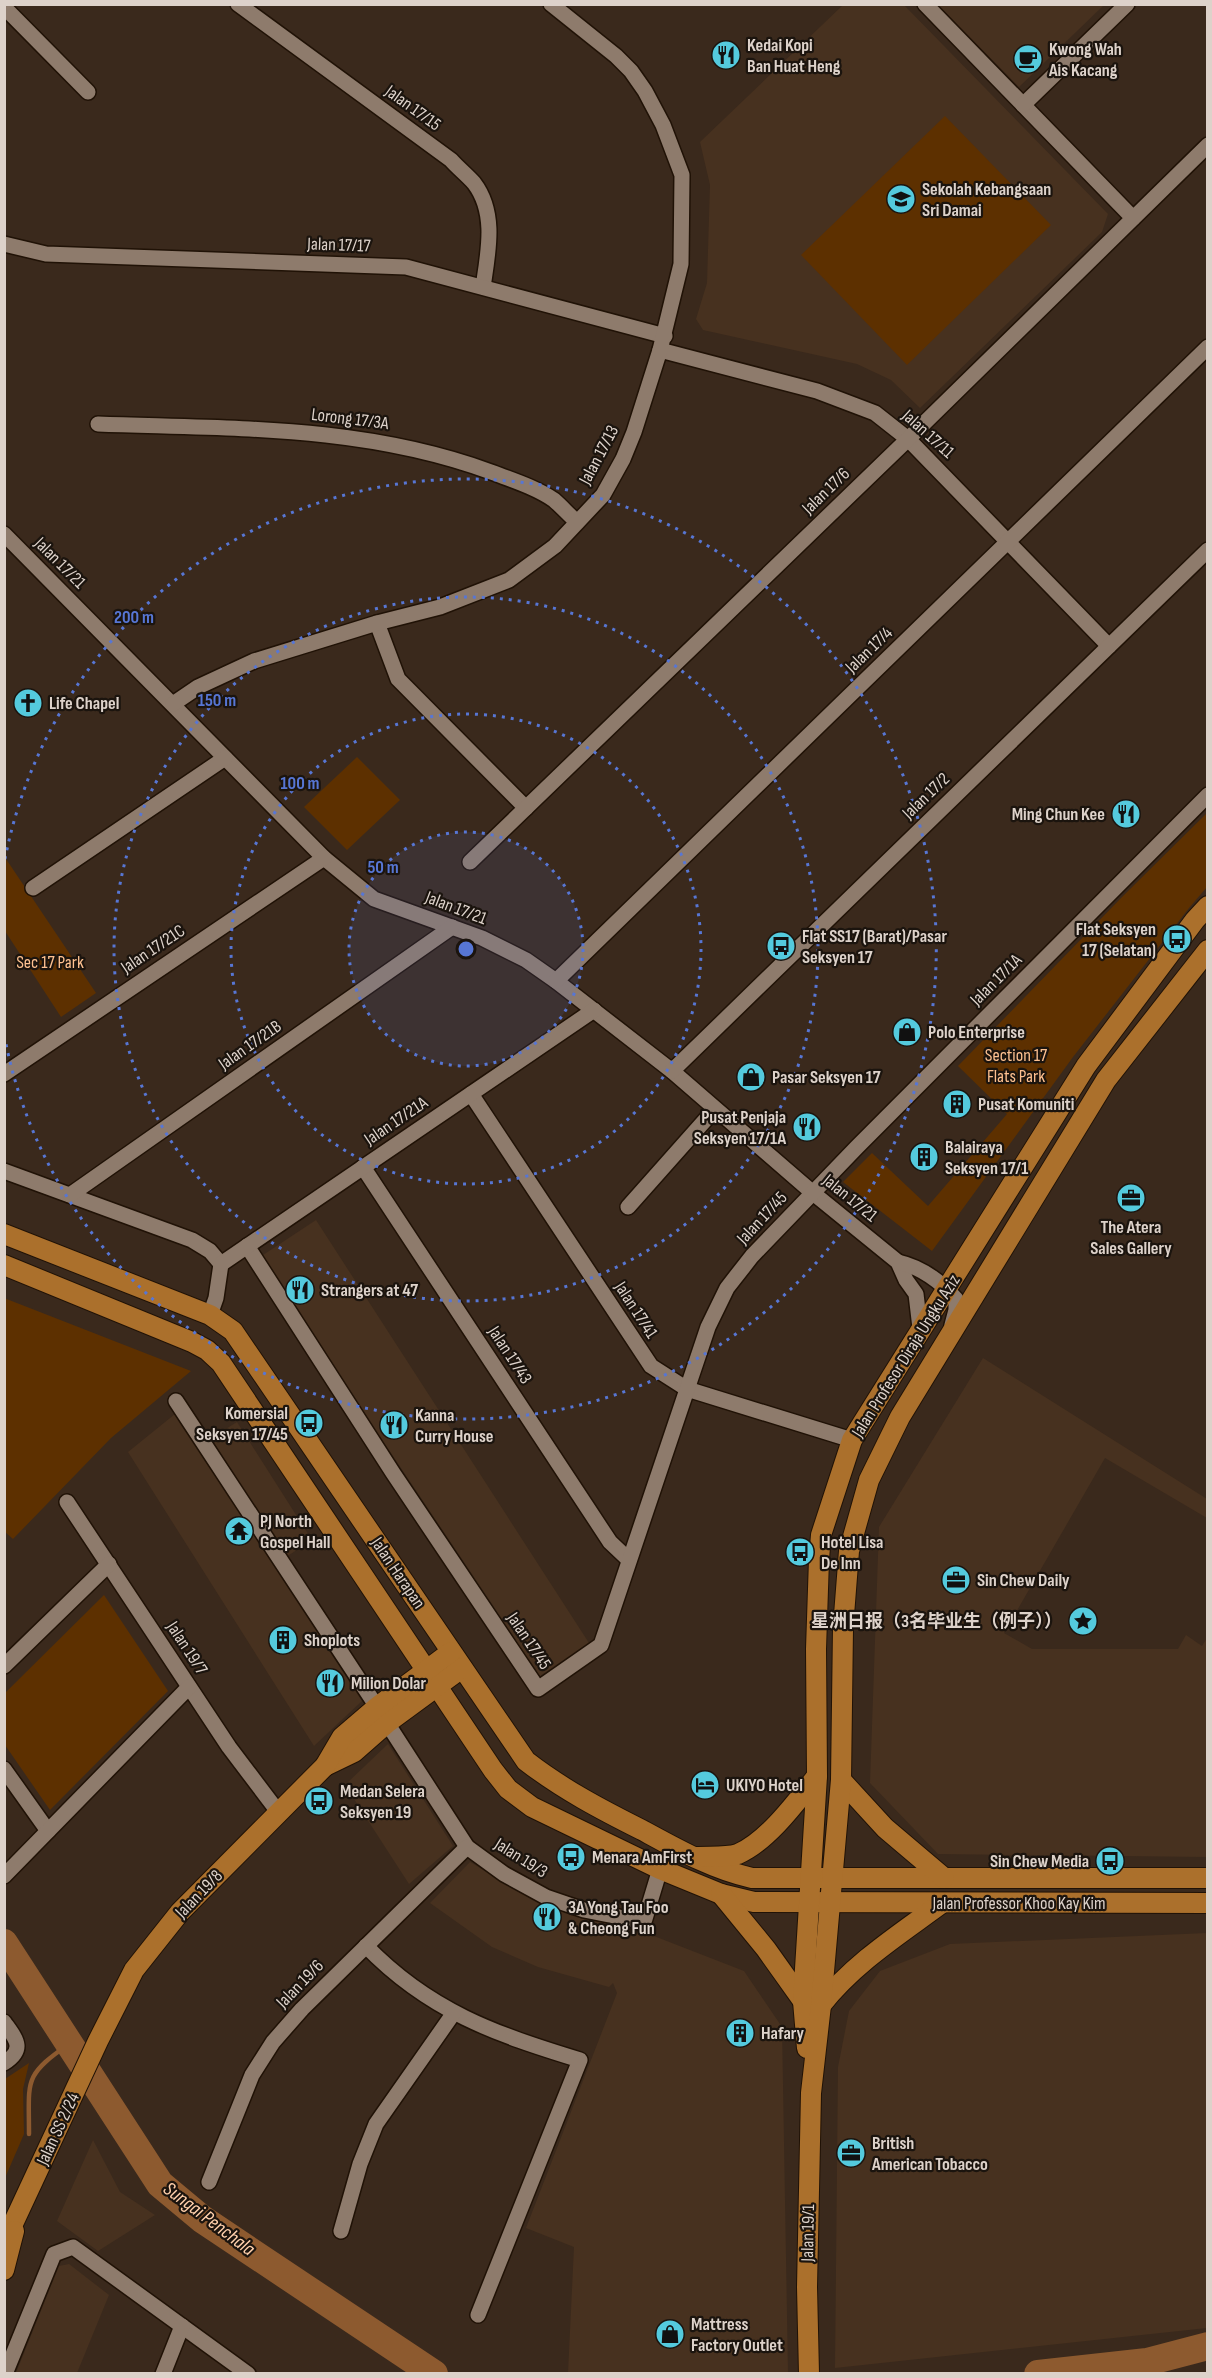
<svg xmlns="http://www.w3.org/2000/svg" width="1212" height="2378" viewBox="0 0 1212 2378" font-family="'Sofia Sans Condensed','Noto Sans SC',sans-serif">
<style>
.built{fill:#47311f}
.green{fill:#5d3000}
.lines{fill:none;stroke-linecap:round;stroke-linejoin:round}
.stream{stroke:#8d5a2f;stroke-width:4.5}
.river{stroke:#8d5a2f;stroke-width:28}
.minor-casing{stroke:#201206;stroke-width:18}
.major-casing{stroke:#201206;stroke-width:22}
.minor{stroke:#8e7b6c;stroke-width:15}
.major{stroke:#ab702c;stroke-width:20}
.ring{fill:none;stroke:#5776d4;stroke-width:3;stroke-dasharray:3 6}
.labels{text-anchor:middle;dominant-baseline:central;stroke-width:4.5;stroke-linejoin:round;paint-order:stroke}
.poi-label{font-size:18px;font-weight:bold;fill:#ddd2ca;stroke:#1b140e;text-anchor:start}
.street-label{font-size:18px;fill:#ddd2ca;stroke:#1b140e}
.park-label{font-size:18px;fill:#fec190;stroke:#1b140e}
.water-label{font-size:20px;font-style:italic;fill:#ffd0ac;stroke:#1b140e}
.centre{fill:#5776d4;stroke:#1b140e;stroke-width:3}
.ring-label{font-size:18px;text-anchor:middle;font-weight:bold;fill:#5776d4;stroke:#1b140e;stroke-width:4.5;stroke-linejoin:round;paint-order:stroke}
</style>
<rect width="100%" height="100%" fill="#3a291c"/>
<g class="built">
<polygon points="843,5 904,5 1108,214 1102,232 920,408 891,380 857,364 703,330 696,319 707,283 710,185 700,142"/>
<polygon points="938,5 1104,5 1019,87"/>
<polygon points="316,1220 589,1643 540,1676 260,1257"/>
<polygon points="983,1358 1207,1499 1207,1518 1105,1458 1004,1633 1032,1649 1178,1649 1186,1635 1202,1646 1207,1638 1207,1857 938,1854 870,1783 879,1527"/>
<polygon points="175,1414 362,1701 314,1746 128,1452"/>
<polygon points="237,1422 312,1540 286,1557 211,1438"/>
<polygon points="388,1744 453,1846 409,1884 345,1785"/>
<polygon points="470,1862 519,1891 564,1912 591,1920 623,1924 744,1971 782,2027 788,2373 568,2373 574,2247 526,2228 617,1993 613,1983 609,1987 538,1967 492,1947 430,1903"/>
<polygon points="1207,1933 1207,2328 835,2368 838,2067 849,2011 880,1971 950,1944"/>
<polygon points="93,2140 120,2192 155,2215 98,2251 57,2221"/>
<polygon points="69,2264 109,2295 77,2373 16,2373 59,2266"/>
</g>
<g class="green">
<polygon points="945,116 1051,225 907,365 801,255"/>
<polygon points="357,757 400,800 347,850 304,807"/>
<polygon points="1207,813 1207,887 1189,908 1073,1057 932,1251 843,1182 872,1153 928,1206 1007,1114 958,1066 1122,897"/>
<polygon points="4,856 96,993 61,1017 5,931"/>
<polygon points="4,1298 191,1371 111,1438 13,1539 4,1531"/>
<polygon points="104,1595 168,1691 50,1810 5,1745 5,1693"/>
<polygon points="29,2063 23,2089 24,2134 5,2178 5,2079"/>
</g>
<g class="lines">
<path class="stream" d="M29 2134C29 2080 23 2076 69 2044"/>
<g class="river">
<polyline points="4,1943 160,2184 202,2219 434,2374"/>
<polyline points="1038,2374 1147,2362 1208,2346"/>
</g>
<g class="minor-casing">
<g id="minor">
<path d="M238 4 451 160C458 168 467 175 474 183 497 213 488 253 483 287"/>
<polyline points="925,4 1133,218"/>
<polyline points="4,7 88,92"/>
<polyline points="1023,105 1127,4"/>
<polyline points="4,244 46,254 406,267 665,336"/>
<polyline points="660,350 817,391 875,413 908,439 1109,646"/>
<path d="M98 424C233 429 363 425 491 472 512 480 535 487 554 500 562 507 569 515 577 522"/>
<polyline points="4,534 324,858 374,899 482,938 526,960 556,981 672,1071 813,1193 898,1262 906,1280 916,1294 920,1328"/>
<polyline points="377,623 398,679 526,808"/>
<polyline points="173,704 198,687 254,661 377,623 440,607 509,580 555,546 603,495 623,459 634,432 660,350 681,264 682,175 663,125 645,91 631,71 616,56 551,4"/>
<polyline points="470,862 908,439 1208,145"/>
<polyline points="33,888 225,758"/>
<polyline points="556,981 1208,347"/>
<polyline points="672,1071 1208,550"/>
<polyline points="4,1074 324,858"/>
<polyline points="471,1094 651,1366 687,1389 852,1440"/>
<polyline points="363,1167 610,1542 629,1560"/>
<polyline points="4,1171 192,1240 210,1251 221,1264 216,1298 210,1315"/>
<polyline points="70,1195 452,927"/>
<polyline points="628,1207 715,1109"/>
<polyline points="247,1246 393,1473 538,1689 601,1645 708,1327 727,1288 752,1256 857,1147 1208,795"/>
<path d="M898 1262C921 1267 940 1281 956 1299V1310L952 1325"/>
<polyline points="221,1264 594,1010"/>
<polyline points="176,1401 377,1707"/>
<polyline points="67,1502 229,1747 279,1813"/>
<polyline points="4,1666 109,1564"/>
<polyline points="387,1723 467,1847 504,1874 546,1897 584,1910 644,1922 660,1869"/>
<polyline points="4,1769 48,1831"/>
<polyline points="4,1876 189,1687"/>
<path d="M366 1946C429 2011 495 2034 580 2060L478 2315"/>
<path d="M4 2022C16 2039 26 2049 4 2063"/>
<polyline points="209,2182 252,2075 273,2042 302,2009 467,1847"/>
<polyline points="341,2231 360,2164 376,2124 453,2014"/>
<polyline points="5,2374 54,2254 73,2247 248,2374"/>
<polyline points="163,2374 182,2326"/>
</g>
</g>
<g class="major-casing">
<g id="major">
<path d="M4 1234 210 1315 233 1331 526 1761C562 1789 602 1810 642 1830 677 1849 712 1869 752 1878H1208"/>
<polyline points="4,1265 192,1342 207,1350 221,1363 493,1770 508,1789 532,1807 660,1869 721,1894 754,1902 1208,1903"/>
<polyline points="325,1766 354,1752 387,1723 462,1668"/>
<polyline points="841,1780 885,1828 944,1878"/>
<path d="M696 1857C709 1856 726 1858 738 1854 768 1841 797 1801 817 1776"/>
<polyline points="721,1894 766,1949 803,2001"/>
<path d="M821 2005C854 1963 900 1934 942 1903"/>
<polyline points="807,2048 803,2001 817,1776 816,1649 819,1559 821,1535 852,1440 1086,1066 1195,920 1208,906"/>
<polyline points="4,2243 98,2041 134,1970 180,1912 325,1766 342,1737 377,1707 451,1652"/>
<polyline points="4,2270 14,2231"/>
<polyline points="809,2374 807,2287 811,2093 821,2005 841,1780 843,1628 849,1551 869,1480 900,1417 1106,1080 1208,950"/>
</g>
</g>
<use href="#minor" class="minor"/>
<use href="#major" class="major"/>
</g>
<circle cx="466" cy="949" r="117" fill="#5776d4" fill-opacity=".12"/>
<g class="ring">
<circle cx="466" cy="949" r="117"/>
<circle cx="466" cy="949" r="235"/>
<circle cx="466" cy="949" r="352"/>
<path d="M5 859A470 470 0 1 1 5 1039"/>
</g>
<defs>
<g id="restaurant-disc" transform="scale(1.5)"><circle r="9.5" fill="#54cadd" stroke="#1b140e"/><path d="M-5-6h1v4h1v-4h1v4h1v-4h1v5L-1.5 .5V6h-2V.5L-5-1ZM5-6V6H3V1.5H1.5Q1.5-4 5-6Z" fill="#111"/></g>
<g id="cafe-disc" transform="scale(1.5)"><circle r="9.5" fill="#54cadd" stroke="#1b140e"/><path d="M-5.5-4.5H6V0H3Q3 3.5 0 3.5H-2.5Q-5.5 3.5-5.5 0ZM3-3.2v2h1.7v-2ZM-6 4.5H4V6H-6Z" fill="#111"/></g>
<g id="school-disc" transform="scale(1.5)"><circle r="9.5" fill="#54cadd" stroke="#1b140e"/><path d="M0-5L7-2L0 1L-7-2ZM-4 1L0 2.5L4 1V4Q0 6-4 4Z" fill="#111"/></g>
<g id="church-disc" transform="scale(1.5)"><circle r="9.5" fill="#54cadd" stroke="#1b140e"/><path d="M-1.2-6h2.4v3.5h3.3v2.4h-3.3V6h-2.4V-.1h-3.3v-2.4h3.3Z" fill="#111"/></g>
<g id="bus-disc" transform="scale(1.5)"><circle r="9.5" fill="#54cadd" stroke="#1b140e"/><path d="M-5-6H5V4H4V6H2V4H-2V6H-4V4H-5ZM-3.5-4V0h7V-4ZM-3.5 1.2v1.5H-2V1.2ZM2 1.2v1.5H3.5V1.2Z" fill="#111"/></g>
<g id="shop-disc" transform="scale(1.5)"><circle r="9.5" fill="#54cadd" stroke="#1b140e"/><path d="M-5-2.5h2.3a2.7 3.5 0 0 1 5.4 0H5L5.5 6h-11ZM-1.5-2.5h3a1.5 2.3 0 0 0-3 0Z" fill="#111"/></g>
<g id="building-disc" transform="scale(1.5)"><circle r="9.5" fill="#54cadd" stroke="#1b140e"/><path d="M-4-6H4V6H1V3H-1V6H-4ZM-2.5-4.3h1.7v1.8h-1.7ZM.8-4.3h1.7v1.8H.8ZM-2.5-1h1.7V.8h-1.7ZM.8-1h1.7V.8H.8Z" fill="#111"/></g>
<g id="office-disc" transform="scale(1.5)"><circle r="9.5" fill="#54cadd" stroke="#1b140e"/><path d="M-6-3h4V-5.5h4V-3h4V5H-6ZM-1-4.5V-3h2v-1.5ZM-6 0V1H6V0Z" fill="#111"/></g>
<g id="temple-disc" transform="scale(1.5)"><circle r="9.5" fill="#54cadd" stroke="#1b140e"/><path d="M0-6L5-2H3V0L6.5 2.5H4V6H1.5V3h-3V6H-4V2.5H-6.5L-3 0V-2H-5Z" fill="#111"/></g>
<g id="sight-disc" transform="scale(1.5)"><circle r="9.5" fill="#54cadd" stroke="#1b140e"/><path d="M0-6L1.8-2.2L6-1.7L2.9 1.2L3.7 5.4L0 3.3L-3.7 5.4L-2.9 1.2L-6-1.7L-1.8-2.2Z" fill="#111"/></g>
<g id="hotel-disc" transform="scale(1.5)"><circle r="9.5" fill="#54cadd" stroke="#1b140e"/><path d="M-6-4.5h1.5V1H6V5H4.5V3h-9V5H-6ZM-4 0a1.8 1.8 0 1 1 3.6 0ZM.5 0V-2.5h3Q6-2.5 6 0Z" fill="#111"/></g>
</defs>
<g fill-rule="evenodd">
<use href="#restaurant-disc" x="726" y="55"/>
<use href="#cafe-disc" x="1028" y="59"/>
<use href="#school-disc" x="901" y="199"/>
<use href="#church-disc" x="28" y="703"/>
<use href="#restaurant-disc" x="1126" y="814"/>
<use href="#bus-disc" x="1177" y="939"/>
<use href="#bus-disc" x="781" y="946"/>
<use href="#shop-disc" x="907" y="1032"/>
<use href="#shop-disc" x="751" y="1077"/>
<use href="#building-disc" x="957" y="1104"/>
<use href="#restaurant-disc" x="807" y="1127"/>
<use href="#building-disc" x="924" y="1157"/>
<use href="#office-disc" x="1131" y="1198"/>
<use href="#restaurant-disc" x="300" y="1290"/>
<use href="#bus-disc" x="309" y="1423"/>
<use href="#restaurant-disc" x="394" y="1425"/>
<use href="#temple-disc" x="239" y="1531"/>
<use href="#bus-disc" x="800" y="1552"/>
<use href="#office-disc" x="956" y="1580"/>
<use href="#sight-disc" x="1083" y="1621"/>
<use href="#building-disc" x="283" y="1640"/>
<use href="#restaurant-disc" x="330" y="1683"/>
<use href="#hotel-disc" x="705" y="1785"/>
<use href="#bus-disc" x="319" y="1801"/>
<use href="#bus-disc" x="571" y="1857"/>
<use href="#bus-disc" x="1110" y="1861"/>
<use href="#restaurant-disc" x="547" y="1917"/>
<use href="#building-disc" x="740" y="2033"/>
<use href="#office-disc" x="851" y="2153"/>
<use href="#shop-disc" x="670" y="2334"/>
</g>
<g class="labels">
<g class="poi-label">
<text x="747" y="45">Kedai Kopi<tspan x="747" dy="21">Ban Huat Heng</tspan></text>
<text x="1049" y="49">Kwong Wah<tspan x="1049" dy="21">Ais Kacang</tspan></text>
<text x="922" y="189">Sekolah Kebangsaan<tspan x="922" dy="21">Sri Damai</tspan></text>
<text x="49" y="703">Life Chapel</text>
<text x="1105" y="814" text-anchor="end">Ming Chun Kee</text>
<text x="1156" y="929" text-anchor="end">Flat Seksyen<tspan x="1156" dy="21">17 (Selatan)</tspan></text>
<text x="802" y="936">Flat SS17 (Barat)/Pasar<tspan x="802" dy="21">Seksyen 17</tspan></text>
<text x="928" y="1032">Polo Enterprise</text>
<text x="772" y="1077">Pasar Seksyen 17</text>
<text x="978" y="1104">Pusat Komuniti</text>
<text x="786" y="1117" text-anchor="end">Pusat Penjaja<tspan x="786" dy="21">Seksyen 17/1A</tspan></text>
<text x="945" y="1147">Balairaya<tspan x="945" dy="21">Seksyen 17/1</tspan></text>
<text x="1131" y="1227" text-anchor="middle">The Atera<tspan x="1131" dy="21">Sales Gallery</tspan></text>
<text x="321" y="1290">Strangers at 47</text>
<text x="288" y="1413" text-anchor="end">Komersial<tspan x="288" dy="21">Seksyen 17/45</tspan></text>
<text x="415" y="1415">Kanna<tspan x="415" dy="21">Curry House</tspan></text>
<text x="260" y="1521">PJ North<tspan x="260" dy="21">Gospel Hall</tspan></text>
<text x="821" y="1542">Hotel Lisa<tspan x="821" dy="21">De Inn</tspan></text>
<text x="977" y="1580">Sin Chew Daily</text>
<text x="1062" y="1621" text-anchor="end">星洲日报（3名毕业生（例子））</text>
<text x="304" y="1640">Shoplots</text>
<text x="351" y="1683">Milion Dolar</text>
<text x="726" y="1785">UKIYO Hotel</text>
<text x="340" y="1791">Medan Selera<tspan x="340" dy="21">Seksyen 19</tspan></text>
<text x="592" y="1857">Menara AmFirst</text>
<text x="1089" y="1861" text-anchor="end">Sin Chew Media</text>
<text x="568" y="1907">3A Yong Tau Foo<tspan x="568" dy="21">&amp; Cheong Fun</tspan></text>
<text x="761" y="2033">Hafary</text>
<text x="872" y="2143">British<tspan x="872" dy="21">American Tobacco</tspan></text>
<text x="691" y="2324">Mattress<tspan x="691" dy="21">Factory Outlet</tspan></text>
</g>
<g class="street-label">
<text transform="translate(413 108) rotate(36)">Jalan 17/15</text>
<text transform="translate(339 245) rotate(2)">Jalan 17/17</text>
<text transform="translate(350 419) rotate(7)">Lorong 17/3A</text>
<text transform="translate(928 434) rotate(42)">Jalan 17/11</text>
<text transform="translate(599 455) rotate(-62)">Jalan 17/13</text>
<text transform="translate(826 491) rotate(-44)">Jalan 17/6</text>
<text transform="translate(60 563) rotate(45)">Jalan 17/21</text>
<text transform="translate(869 650) rotate(-44)">Jalan 17/4</text>
<text transform="translate(926 796) rotate(-44)">Jalan 17/2</text>
<text transform="translate(456 908) rotate(21)">Jalan 17/21</text>
<text transform="translate(153 949) rotate(-34)">Jalan 17/21C</text>
<text transform="translate(996 980) rotate(-45)">Jalan 17/1A</text>
<text transform="translate(250 1045) rotate(-35)">Jalan 17/21B</text>
<text transform="translate(396 1121) rotate(-34)">Jalan 17/21A</text>
<text transform="translate(850 1198) rotate(39)">Jalan 17/21</text>
<text transform="translate(762 1218) rotate(-47)">Jalan 17/45</text>
<text transform="translate(636 1310) rotate(57)">Jalan 17/41</text>
<text transform="translate(510 1355) rotate(57)">Jalan 17/43</text>
<text transform="translate(906 1356) rotate(-58)">Jalan Profesor Diraja Ungku Aziz</text>
<text transform="translate(398 1573) rotate(56)">Jalan Harapan</text>
<text transform="translate(529 1641) rotate(56)">Jalan 17/45</text>
<text transform="translate(187 1648) rotate(57)">Jalan 19/7</text>
<text transform="translate(521 1858) rotate(32)">Jalan 19/3</text>
<text transform="translate(199 1894) rotate(-46)">Jalan 19/8</text>
<text x="1019" y="1903">Jalan Professor Khoo Kay Kim</text>
<text transform="translate(300 1984) rotate(-46)">Jalan 19/6</text>
<text transform="translate(58 2129) rotate(-65)">Jalan SS 2/24</text>
<text transform="translate(808 2233) rotate(-89)">Jalan 19/1</text>
</g>
<g class="park-label">
<text x="50" y="962">Sec 17 Park</text>
<text x="1016" y="1055">Section 17<tspan x="1016" dy="21">Flats Park</tspan></text>
</g>
<g class="water-label">
<text transform="translate(209 2219) rotate(37)">Sungai Penchala</text>
</g>
</g>
<circle cx="466" cy="949" r="9" class="centre"/>
<g class="ring-label">
<text x="134" y="623">200 m</text>
<text x="217" y="706">150 m</text>
<text x="300" y="789">100 m</text>
<text x="383" y="873">50 m</text>
</g>
<rect width="1212" height="2378" fill="none" stroke="#ddd2ca" stroke-width="12"/>
</svg>
